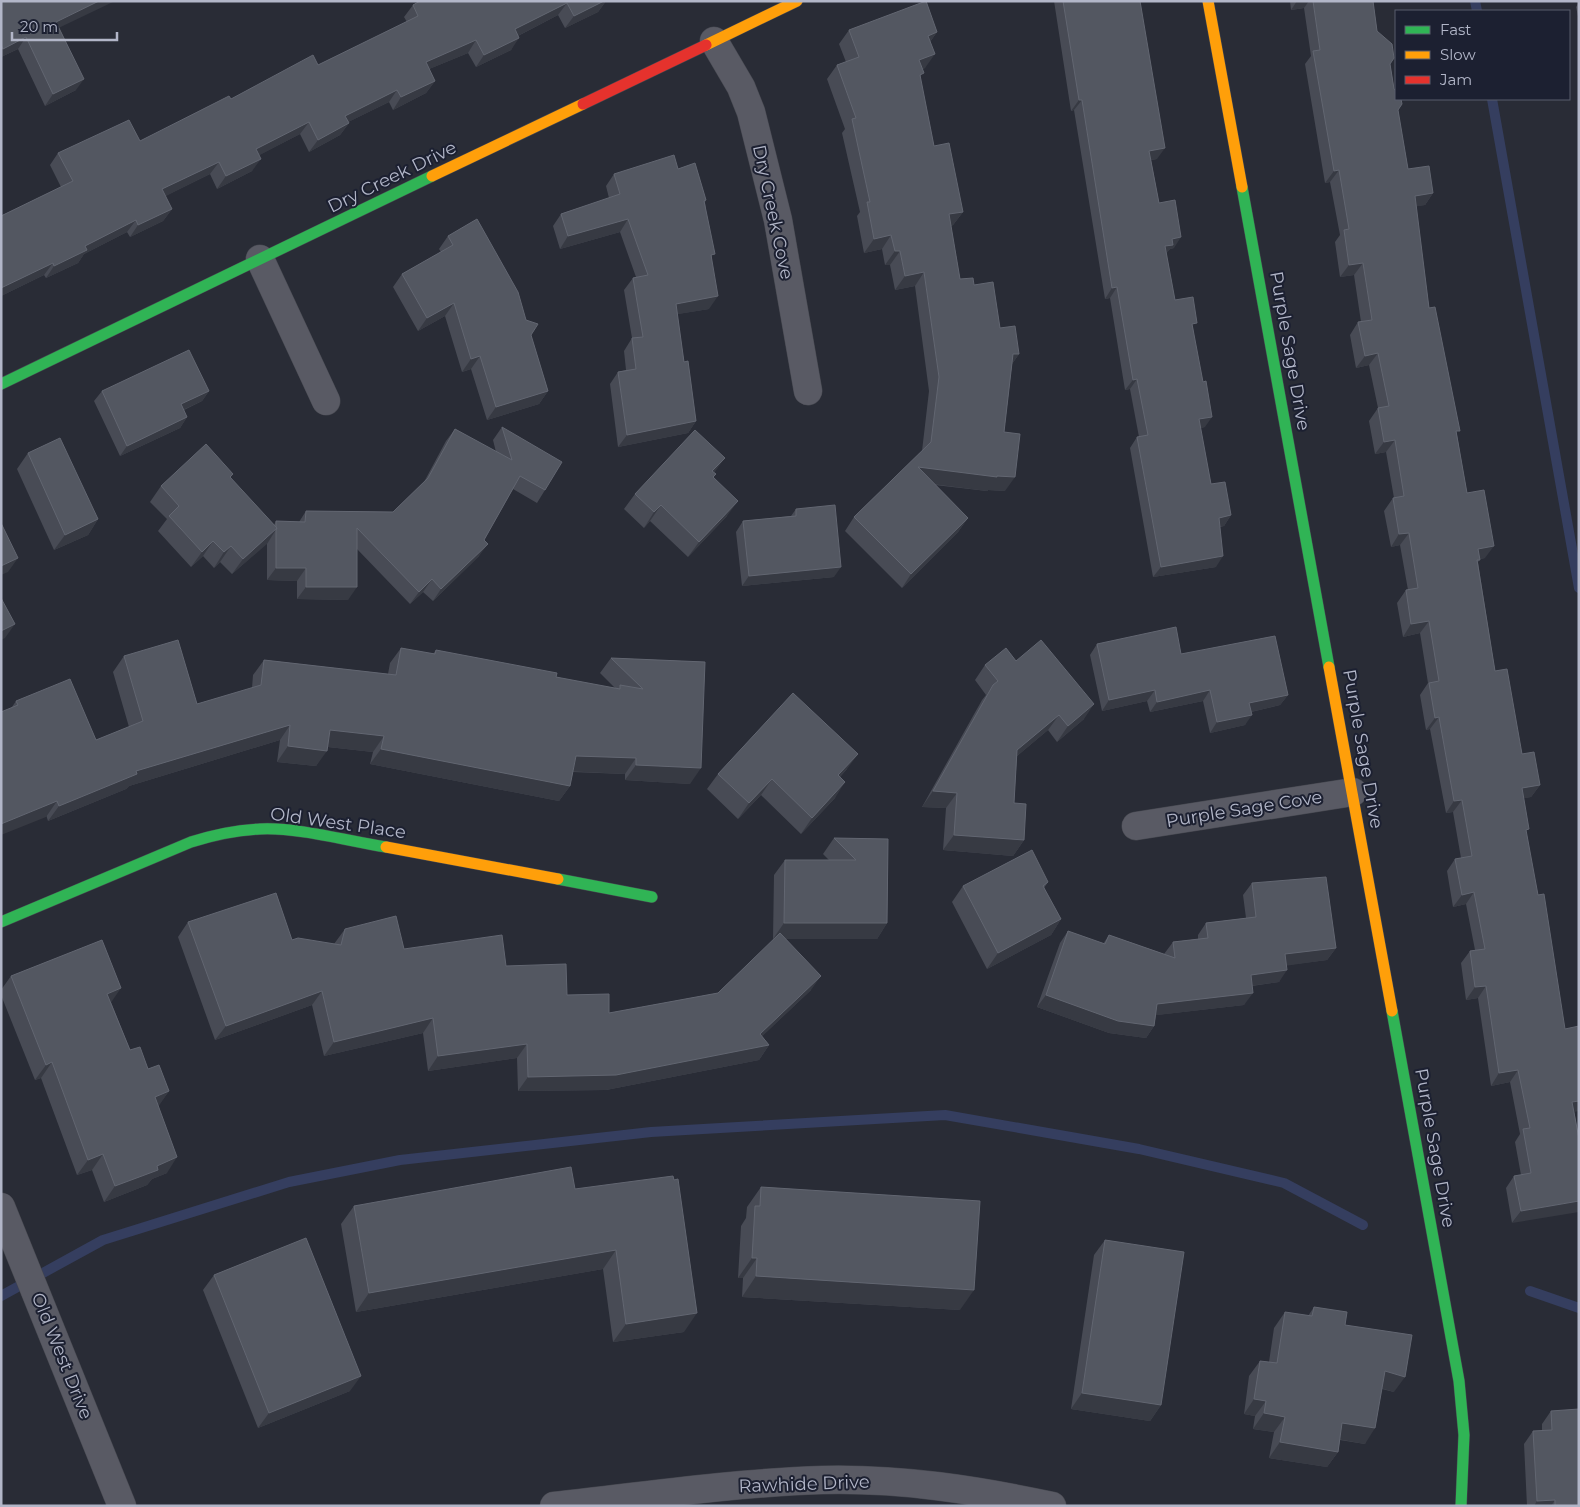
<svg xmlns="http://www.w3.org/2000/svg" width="1580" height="1507" viewBox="0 0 1580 1507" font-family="Montserrat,sans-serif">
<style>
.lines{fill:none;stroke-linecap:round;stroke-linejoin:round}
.stream{stroke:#353e5f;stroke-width:10}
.street-casing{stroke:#45474f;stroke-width:29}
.fast-casing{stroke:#45474f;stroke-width:12}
.slow-casing{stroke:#45474f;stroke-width:12}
.jam-casing{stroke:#45474f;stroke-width:12}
.street{stroke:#595a64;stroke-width:28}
.fast{stroke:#30b455;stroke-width:11}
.slow{stroke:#ff9f0a;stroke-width:11}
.jam{stroke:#e5322d;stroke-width:11}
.wall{fill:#484b55}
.shaded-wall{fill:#373a43}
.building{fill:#535761;stroke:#626671}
.labels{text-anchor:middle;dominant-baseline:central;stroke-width:4;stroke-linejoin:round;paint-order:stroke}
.street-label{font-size:18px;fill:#b2b6c8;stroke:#1c2031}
</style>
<rect width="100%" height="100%" fill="#292c36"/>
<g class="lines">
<g class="stream">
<polyline points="1475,1 1477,11"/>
<polyline points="1492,99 1579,588"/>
<polyline points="1530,1291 1579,1308"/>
<polyline points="1,1296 103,1240 289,1182 400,1160 651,1132 945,1115 1139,1149 1284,1183 1363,1225"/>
</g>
<g class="street-casing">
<g id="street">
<polyline points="714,41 741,87 751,112 778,220 808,391"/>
<polyline points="260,259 326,401"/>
<polyline points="1136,826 1353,792"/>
<polyline points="1,1207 122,1506"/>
<path d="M554 1506C643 1496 733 1483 822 1480 900 1478 977 1490 1052 1506"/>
</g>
</g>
<g class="fast-casing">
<g id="fast">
<polyline points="1242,187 1329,667"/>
<polyline points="1,384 432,176"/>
<polyline points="558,879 652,897"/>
<path d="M1 922 191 842C213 835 236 830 260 829 297 827 348 841 386 847"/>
<polyline points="1392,1011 1459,1381 1464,1435 1461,1506"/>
</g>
</g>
<g class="slow-casing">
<g id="slow">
<polyline points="1208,1 1242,187"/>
<polyline points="706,45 797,1"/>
<polyline points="432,176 583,104"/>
<polyline points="1329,667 1392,1011"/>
<polyline points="386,847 558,879"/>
</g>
</g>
<g class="jam-casing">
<polyline id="jam" points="583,104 706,45"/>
</g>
<use href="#street" class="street"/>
<use href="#fast" class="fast"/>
<use href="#slow" class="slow"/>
<use href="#jam" class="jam"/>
</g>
<g class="wall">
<polygon points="1,1 59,28 76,90 45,106 18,49 1,57"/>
<polygon points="606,1 598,12 565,28 558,15 518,36 511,50 476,67 468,53 429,69 435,81 426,93 393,110 389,102 348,122 349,123 340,135 309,152 300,134 259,155 252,171 217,189 210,174 165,196 172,209 163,221 130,237 127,232 84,254 78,263 46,278 44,275 1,296 1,216 61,187 50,165 58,153 140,141 231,99 318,65 407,22 404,17 413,5"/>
<polygon points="1054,1 1140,1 1157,159 1151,160 1159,203 1174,248 1170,249 1166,253 1175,300 1193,328 1205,427 1200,428 1211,484 1231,515 1224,526 1220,527 1216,567 1153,577 1130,448 1137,437 1139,437 1130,389 1125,390 1110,298 1105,299 1074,110 1071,111"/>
<polygon points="1290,1 1373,1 1377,31 1390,64 1408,169 1433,193 1425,205 1416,206 1429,308 1457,435 1467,493 1485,558 1480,559 1478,562 1495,671 1522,754 1540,785 1531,797 1524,798 1526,833 1579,1139 1512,1223 1506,1188 1514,1176 1521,1175 1515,1142 1520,1134 1510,1082 1491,1086 1478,998 1466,1000 1461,963 1470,951 1475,950 1466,904 1453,907 1447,871 1455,859 1461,858 1453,812 1446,813 1430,729 1426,730 1420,695 1428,683 1420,633 1403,637 1397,603 1406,590 1408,590 1400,545 1391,547 1384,511 1393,498 1394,498 1386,452 1375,454 1369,421 1378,408 1369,365 1356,368 1350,335 1358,322 1361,322 1354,275 1340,277 1335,242 1340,235 1330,182 1325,183 1305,64 1311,56 1304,8 1291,10"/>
<polygon points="1579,2 1579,21 1576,7"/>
<polygon points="849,30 937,32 930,42 925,68 922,69 920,78 934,146 963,212 953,225 951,226 960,279 974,285 1000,328 1019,354 1012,364 1004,432 1005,491 988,490 987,491 935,485 968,518 958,532 902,588 845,531 854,517 922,451 929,391 915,286 895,290 890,265 885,265 882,249 864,253 857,216 860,212 842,133 845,129 827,79 837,65 846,62 839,44"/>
<polygon points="678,169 706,200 705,202 712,258 709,309 677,314 684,362 696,421 688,433 618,447 610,384 618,372 626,370 624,351 632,338 624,290 633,278 636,277 620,232 560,249 553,226 561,214 609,198 606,186 614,174"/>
<polygon points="448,236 526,320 548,391 539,404 487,420 471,369 462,372 445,316 418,331 393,287 402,274 441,252 439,249"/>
<polygon points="102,391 209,391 202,401 184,410 187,417 180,428 120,456 94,401"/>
<polygon points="502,427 545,490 537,503 513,489 484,540 479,556 433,601 423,592 410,604 357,549 348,600 297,599 297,581 267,580 267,543 232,574 220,562 214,568 203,556 191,567 158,531 167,519 150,502 161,486 233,474 230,478 274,525 276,521 299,522 306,511 393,512 424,482 446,441 455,429 496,452 493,440"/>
<polygon points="28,453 98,519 88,535 54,550 17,469"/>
<polygon points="714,473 716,474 713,478 727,516 688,557 650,521 644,528 624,509 635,494"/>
<polygon points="796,509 834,577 742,586 736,532 743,521 791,516"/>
<polygon points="1097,644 1181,654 1288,695 1280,705 1251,712 1245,725 1210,733 1203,701 1150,712 1147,701 1102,711 1090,655"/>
<polygon points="401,648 433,654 436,650 556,677 616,689 600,673 611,658 705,662 690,784 625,780 625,774 573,772 570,786 559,801 370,764 373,752 328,747 316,766 277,762 280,740 129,786 126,789 48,821 12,707 16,701 96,740 129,727 113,672 124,656 197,704 252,688 253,675 264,660 388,674 390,663"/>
<polygon points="1016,661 1084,719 1057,742 1048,730 1017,756 1014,803 1024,840 1013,856 943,850 946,808 922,807 982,700 986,695 975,680 985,665"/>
<polygon points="847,769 840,777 835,798 801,834 761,795 738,819 707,789 718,774"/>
<polygon points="834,838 888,839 887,923 877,939 785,939 811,990 762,1036 769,1045 759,1060 606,1090 518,1091 517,1058 428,1071 423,1033 324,1056 312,1005 215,1040 178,937 188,922 292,940 334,944 345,929 404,949 506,966 567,995 609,1013 718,993 775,939 773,939 774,875 785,860 829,860 823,854"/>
<polygon points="1048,882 1044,888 1061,919 1051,935 987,969 952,902 963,886"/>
<polygon points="1252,883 1336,948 1327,960 1287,965 1279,982 1252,986 1244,1005 1156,1015 1154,1026 1146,1038 1109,1033 1037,1007 1060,943 1068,931 1103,944 1109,935 1164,954 1173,942 1198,939 1198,935 1206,923 1246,918 1243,895"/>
<polygon points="11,976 111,1002 130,1050 148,1069 169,1091 158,1106 167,1173 152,1179 147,1185 104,1202 92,1170 77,1175 41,1078 35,1080 1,995 1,990"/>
<polygon points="761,1187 960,1310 742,1297 743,1278 738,1278 741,1226 746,1218 747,1207"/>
<polygon points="575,1189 684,1332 613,1342 603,1269 356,1312 341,1224 354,1206"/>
<polygon points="1105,1240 1161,1405 1150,1421 1071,1409 1094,1255"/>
<polygon points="214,1275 350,1391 258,1428 203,1290"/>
<polygon points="1314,1307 1345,1325 1394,1392 1382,1389 1365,1444 1340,1440 1338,1452 1327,1467 1269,1458 1274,1432 1253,1429 1255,1416 1244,1414 1249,1376 1260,1361 1269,1362 1274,1328 1285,1312 1308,1316"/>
<polygon points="1551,1411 1579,1506 1527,1506 1524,1444 1533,1431 1542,1431 1542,1424"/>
</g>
<g class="shaded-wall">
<polygon points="99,1 115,1 48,33 56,22"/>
<polygon points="604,1 606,1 598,12 565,28 574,16"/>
<polygon points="1297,1 1309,1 1304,8 1291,10"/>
<polygon points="567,3 558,15 506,42 515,29"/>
<polygon points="937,32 927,46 928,36"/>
<polygon points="26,37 18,49 1,57 1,51 3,49"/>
<polygon points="519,38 511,50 476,67 484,55"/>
<polygon points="476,40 468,53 417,74 426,62"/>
<polygon points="935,54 925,68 909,74 919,60"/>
<polygon points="84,79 76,90 45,106 53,94"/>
<polygon points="435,81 426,93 393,110 401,97"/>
<polygon points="397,90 389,102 336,128 345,116"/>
<polygon points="1079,100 1082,100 1074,110 1071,111"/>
<polygon points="309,122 300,134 248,161 256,149"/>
<polygon points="349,123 340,135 309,152 318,140"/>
<polygon points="1165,148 1157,159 1142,161 1149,151"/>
<polygon points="261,159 252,171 217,189 226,176"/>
<polygon points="219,162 210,174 154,202 162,189"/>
<polygon points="1339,170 1330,182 1325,183 1334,171"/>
<polygon points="1433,193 1425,205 1406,208 1415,196"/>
<polygon points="172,209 163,221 130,237 138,225"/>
<polygon points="963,212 953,225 939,228 949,214"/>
<polygon points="628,219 620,232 560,249 568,236"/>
<polygon points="136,220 127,232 84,254 78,263 46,278 54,266 85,246"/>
<polygon points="891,235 882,249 864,253 874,239"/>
<polygon points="1181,237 1174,248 1170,249 1165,255 1165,246 1172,239"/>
<polygon points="895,251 900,251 890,265 885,265"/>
<polygon points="53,263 44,275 1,296 1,288"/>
<polygon points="1363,263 1354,275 1340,277 1349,265"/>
<polygon points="924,272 915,286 895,290 905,276"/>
<polygon points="1117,287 1110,298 1105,299 1112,288"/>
<polygon points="718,296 709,309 667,316 676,304"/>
<polygon points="454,303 445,316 418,331 427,318"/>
<polygon points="1378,353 1369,365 1356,368 1365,356"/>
<polygon points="1013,354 1019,354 1009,368"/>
<polygon points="480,356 471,369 462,372 471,359"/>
<polygon points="1137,379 1130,389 1125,390 1133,380"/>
<polygon points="209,391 202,401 174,414 181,404"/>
<polygon points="548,391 539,404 487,420 496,407"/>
<polygon points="187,417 180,428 120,456 127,446"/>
<polygon points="1212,417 1205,427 1191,430 1199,419"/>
<polygon points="696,421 688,433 618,447 627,435"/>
<polygon points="1395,440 1386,452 1375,454 1384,442"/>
<polygon points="725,458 714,473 712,471"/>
<polygon points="918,467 997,476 1015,477 1005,491 988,490 987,491 909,481"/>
<polygon points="738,501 727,516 688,557 699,542"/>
<polygon points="661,505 650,521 644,528 654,512"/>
<polygon points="1231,515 1224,526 1211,528 1219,518"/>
<polygon points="968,518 958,532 902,588 911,574"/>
<polygon points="98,519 88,535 54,550 65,535"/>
<polygon points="277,528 267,544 232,574 243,559"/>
<polygon points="1409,533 1400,545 1391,547 1399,534"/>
<polygon points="213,541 203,556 191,567 202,552"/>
<polygon points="488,544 479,556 433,601 441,589"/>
<polygon points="231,546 220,562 214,568 224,552"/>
<polygon points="1494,546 1485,558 1469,561 1478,549"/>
<polygon points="1223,556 1216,567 1153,577 1161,567"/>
<polygon points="18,558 8,572 1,575 1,566"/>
<polygon points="841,567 834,577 742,586 749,576"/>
<polygon points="276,568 306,568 297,581 267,580"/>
<polygon points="432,579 423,592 410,604 419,592"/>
<polygon points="306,587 357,587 348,600 297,599"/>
<polygon points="1429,621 1420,633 1403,637 1411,624"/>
<polygon points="15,624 5,638 1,640 1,631"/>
<polygon points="1155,690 1147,701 1102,711 1109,700"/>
<polygon points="1210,690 1203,701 1150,712 1157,702"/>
<polygon points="1288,695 1280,705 1242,714 1249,703"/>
<polygon points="1094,704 1084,719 1057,742 1068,726"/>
<polygon points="1059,715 1048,730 1006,765 1017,750"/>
<polygon points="1252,715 1245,725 1210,733 1217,722"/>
<polygon points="1439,717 1430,729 1426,730 1435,718"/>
<polygon points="290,725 280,740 129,786 126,789 48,821 59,806 136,771"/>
<polygon points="330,730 384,736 373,752 319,746"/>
<polygon points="288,746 327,751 316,766 277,762"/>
<polygon points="381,749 570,786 559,801 370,764"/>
<polygon points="858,754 847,769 827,791 838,775"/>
<polygon points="576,756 636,758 625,774 565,771"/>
<polygon points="636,765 701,768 690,784 625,780"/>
<polygon points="772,779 761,795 738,819 749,803"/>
<polygon points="845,782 835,798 801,834 812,818"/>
<polygon points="1540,785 1531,797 1514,800 1522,788"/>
<polygon points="933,791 957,793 946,808 922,807"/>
<polygon points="1462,800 1453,812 1446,813 1454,801"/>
<polygon points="57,801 46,817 1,835 1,824"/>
<polygon points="954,835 1024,840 1013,856 943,850"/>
<polygon points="1474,892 1466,904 1453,907 1462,895"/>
<polygon points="1061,919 1051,935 987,969 998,953"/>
<polygon points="784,923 887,923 877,939 773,939"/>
<polygon points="1336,948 1327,960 1277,967 1285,954"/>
<polygon points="1287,970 1279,982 1242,987 1251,975"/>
<polygon points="821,976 811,990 750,1048 760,1034"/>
<polygon points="1486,986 1478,998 1466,1000 1475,987"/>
<polygon points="121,988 110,1004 107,994"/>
<polygon points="322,991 312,1005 215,1040 226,1026"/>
<polygon points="1253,993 1244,1005 1149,1016 1157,1004"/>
<polygon points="1046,995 1154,1026 1146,1038 1109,1033 1037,1007"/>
<polygon points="433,1018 423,1033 324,1056 334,1042"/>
<polygon points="527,1044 517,1058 428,1071 438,1056"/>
<polygon points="769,1045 759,1060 606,1090 518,1091 528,1077"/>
<polygon points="52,1062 41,1078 35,1080 46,1065"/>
<polygon points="1518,1070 1510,1082 1491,1086 1499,1073"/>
<polygon points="169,1091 158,1107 155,1097"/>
<polygon points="1579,1101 1579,1111 1564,1114 1572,1102"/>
<polygon points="103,1154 92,1170 77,1175 88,1160"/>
<polygon points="177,1157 167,1173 152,1179 147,1185 104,1202 115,1186 157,1166"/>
<polygon points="1579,1201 1579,1212 1512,1223 1521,1211"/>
<polygon points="616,1250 603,1269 356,1312 369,1293"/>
<polygon points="752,1258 757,1258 743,1278 738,1278"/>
<polygon points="756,1276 974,1290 960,1310 742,1297"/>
<polygon points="697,1313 684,1332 613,1342 626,1324"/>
<polygon points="1385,1371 1405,1377 1394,1392 1374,1386"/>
<polygon points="361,1376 350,1391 258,1428 269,1413"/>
<polygon points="1082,1393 1161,1405 1150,1421 1071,1409"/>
<polygon points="1254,1399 1266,1401 1255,1416 1244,1414"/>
<polygon points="1264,1413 1285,1417 1274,1432 1253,1429"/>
<polygon points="1342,1423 1375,1428 1365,1444 1332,1438"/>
<polygon points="1280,1442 1338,1452 1327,1467 1269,1458"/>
<polygon points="1555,1500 1551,1506 1534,1506 1537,1501"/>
</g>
<g class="building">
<polygon points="1,1 99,1 56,22 84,79 53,94 26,37 3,49 1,45"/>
<polygon points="420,1 604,1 574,16 567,3 515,29 519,38 484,55 476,40 426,62 435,81 401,97 397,90 345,116 349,123 318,140 309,122 256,149 261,159 226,176 219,162 162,189 172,209 138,225 136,220 85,246 87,250 54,266 53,263 1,288 1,216 73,181 58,153 129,120 140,141 229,96 231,99 313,55 318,65 418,16 413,5"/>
<polygon points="926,1 937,32 928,36 935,54 919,60 924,73 920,75 934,146 949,143 963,212 949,214 960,279 973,278 974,285 993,282 1000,328 1015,326 1019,354 1013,354 1004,432 1020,434 1015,477 997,476 997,477 918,467 968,518 911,574 854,517 931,442 939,377 924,272 905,276 900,251 895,251 891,235 874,239 867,202 870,202 852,119 856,118 837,65 859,57 849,30"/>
<polygon points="1063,1 1140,1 1165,148 1149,151 1159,203 1175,200 1181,237 1172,239 1173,245 1165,246 1175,300 1193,297 1197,323 1192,324 1203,382 1206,381 1212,417 1199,419 1211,484 1225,482 1231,515 1219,518 1223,556 1161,567 1137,437 1148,435 1137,379 1133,380 1117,287 1112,288 1082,100 1079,100"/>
<polygon points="1313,1 1373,1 1377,31 1392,44 1394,58 1390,64 1394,89 1396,91 1396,99 1401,99 1402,104 1398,110 1408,169 1429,166 1433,193 1415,196 1429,308 1435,307 1460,431 1456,431 1467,493 1484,490 1494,546 1478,549 1480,560 1477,560 1495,671 1507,669 1522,754 1534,752 1540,785 1522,788 1529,829 1526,830 1538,895 1544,894 1565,1029 1579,1026 1579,1101 1572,1102 1579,1139 1579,1201 1521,1211 1514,1176 1531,1173 1523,1129 1530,1128 1518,1070 1499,1073 1486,986 1475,987 1470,951 1485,949 1474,892 1462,895 1455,859 1472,856 1462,800 1454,801 1439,717 1435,718 1429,683 1439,681 1429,621 1411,624 1406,590 1418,588 1409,533 1399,534 1393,498 1404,496 1395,440 1384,442 1378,408 1389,406 1378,353 1365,356 1358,322 1372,320 1363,263 1349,265 1344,230 1349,229 1339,170 1334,171 1313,51 1320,50"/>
<polygon points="674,155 678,169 695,163 706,200 704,201 715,254 711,255 718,296 676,304 684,362 688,361 696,421 627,435 618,372 636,369 632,338 643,337 633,278 648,275 628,219 568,236 561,214 620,194 614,174"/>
<polygon points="477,219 518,292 526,320 538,324 531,335 548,391 496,407 480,356 471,359 454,303 427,318 402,274 453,245 448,236"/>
<polygon points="189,350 209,391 181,404 187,417 127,446 102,391"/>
<polygon points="502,427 562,462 545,490 520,476 484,540 488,544 441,589 432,579 419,592 357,528 357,587 306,587 306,568 276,568 276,530 277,528 276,527 276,521 305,522 306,511 393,512 428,478 455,429 512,460"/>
<polygon points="695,430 725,458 712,471 716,474 713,477 738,501 699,542 661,505 654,512 635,494"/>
<polygon points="60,438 98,519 65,535 28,453"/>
<polygon points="206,444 233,474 230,477 277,528 243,559 231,546 224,552 213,541 202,552 169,516 179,506 161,486"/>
<polygon points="835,505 841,567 749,576 743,521 796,516 796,509"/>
<polygon points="1,523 18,558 1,566"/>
<polygon points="1,598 15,624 1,631"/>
<polygon points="1176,627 1181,654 1275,636 1288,695 1249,703 1252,715 1217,722 1210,690 1157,702 1155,690 1109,700 1097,644"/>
<polygon points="178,640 197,704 261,685 264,660 396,675 401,648 435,654 436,650 557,673 556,677 620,689 620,685 643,689 611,658 705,662 701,768 636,765 636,758 576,756 570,786 381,749 384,736 330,730 327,751 288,746 290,725 136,771 137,774 59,806 57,801 1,824 1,712 18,705 16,701 70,679 96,740 143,721 124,656"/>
<polygon points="1041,640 1094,704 1068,726 1059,715 1017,750 1014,803 1026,804 1024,840 954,835 957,793 933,791 993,685 998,681 985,665 1006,648 1016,661"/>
<polygon points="793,693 858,754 838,775 845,782 812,818 772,779 749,803 718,774"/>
<polygon points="834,838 888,839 887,923 784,923 785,860 856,860"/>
<polygon points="1032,850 1048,882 1043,886 1061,919 998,953 963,886"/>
<polygon points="1326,877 1336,948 1285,954 1287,970 1251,975 1253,993 1157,1004 1154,1026 1118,1021 1046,995 1068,931 1105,944 1109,935 1175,958 1173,942 1208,938 1206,923 1256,917 1252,883"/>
<polygon points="276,893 292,940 298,938 341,945 345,929 396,916 404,949 502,935 506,966 566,964 567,995 609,994 609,1013 718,993 780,933 821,976 760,1034 769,1045 616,1075 528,1077 527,1044 438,1056 433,1018 334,1042 322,991 226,1026 188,922"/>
<polygon points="102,940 121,988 107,994 130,1050 140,1047 148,1069 159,1065 169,1091 155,1097 177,1157 157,1166 158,1170 115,1186 103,1154 88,1160 52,1062 46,1065 11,976"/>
<polygon points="571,1167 575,1189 673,1176 674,1180 678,1179 697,1313 626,1324 616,1250 369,1293 354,1206"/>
<polygon points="761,1187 980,1201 974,1290 756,1276 757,1258 752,1258 755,1206 760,1206"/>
<polygon points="306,1238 361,1376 269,1413 214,1275"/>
<polygon points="1105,1240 1184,1252 1161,1405 1082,1393"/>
<polygon points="1314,1307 1347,1312 1345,1325 1412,1335 1405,1377 1385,1371 1375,1428 1342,1423 1338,1452 1280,1442 1285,1417 1264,1413 1266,1401 1254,1399 1260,1361 1277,1363 1285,1312 1312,1316"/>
<polygon points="1579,1409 1579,1506 1555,1506 1555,1500 1537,1501 1533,1431 1552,1430 1551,1411"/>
</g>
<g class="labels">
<g class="street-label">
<text transform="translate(392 177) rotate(-26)">Dry Creek Drive</text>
<text transform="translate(773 212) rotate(78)">Dry Creek Cove</text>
<text transform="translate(1290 351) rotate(80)">Purple Sage Drive</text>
<text transform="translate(1363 749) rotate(80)">Purple Sage Drive</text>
<text transform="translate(1244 809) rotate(-9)">Purple Sage Cove</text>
<text transform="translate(338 823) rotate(8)">Old West Place</text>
<text transform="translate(1435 1148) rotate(80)">Purple Sage Drive</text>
<text transform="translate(62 1356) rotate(68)">Old West Drive</text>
<text transform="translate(804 1484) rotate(-2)">Rawhide Drive</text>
</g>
</g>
<rect width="1580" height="1507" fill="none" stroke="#b2b6c8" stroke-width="5"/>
<rect x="1395" y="10" width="175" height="90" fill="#1c2031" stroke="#585c6d"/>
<rect x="1405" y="26" width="25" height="8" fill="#30b455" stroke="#585c6d"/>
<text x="1440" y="35" font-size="15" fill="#b2b6c8">Fast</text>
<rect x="1405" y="51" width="25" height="8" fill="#ff9f0a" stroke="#585c6d"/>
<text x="1440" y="60" font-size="15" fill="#b2b6c8">Slow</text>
<rect x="1405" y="76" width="25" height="8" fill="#e5322d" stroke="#585c6d"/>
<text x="1440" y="85" font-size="15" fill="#b2b6c8">Jam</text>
<path d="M12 32v8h105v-8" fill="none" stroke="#b2b6c8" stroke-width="2.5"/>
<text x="20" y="32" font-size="15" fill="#b2b6c8" stroke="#1c2031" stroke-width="4" paint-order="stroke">20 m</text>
</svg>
